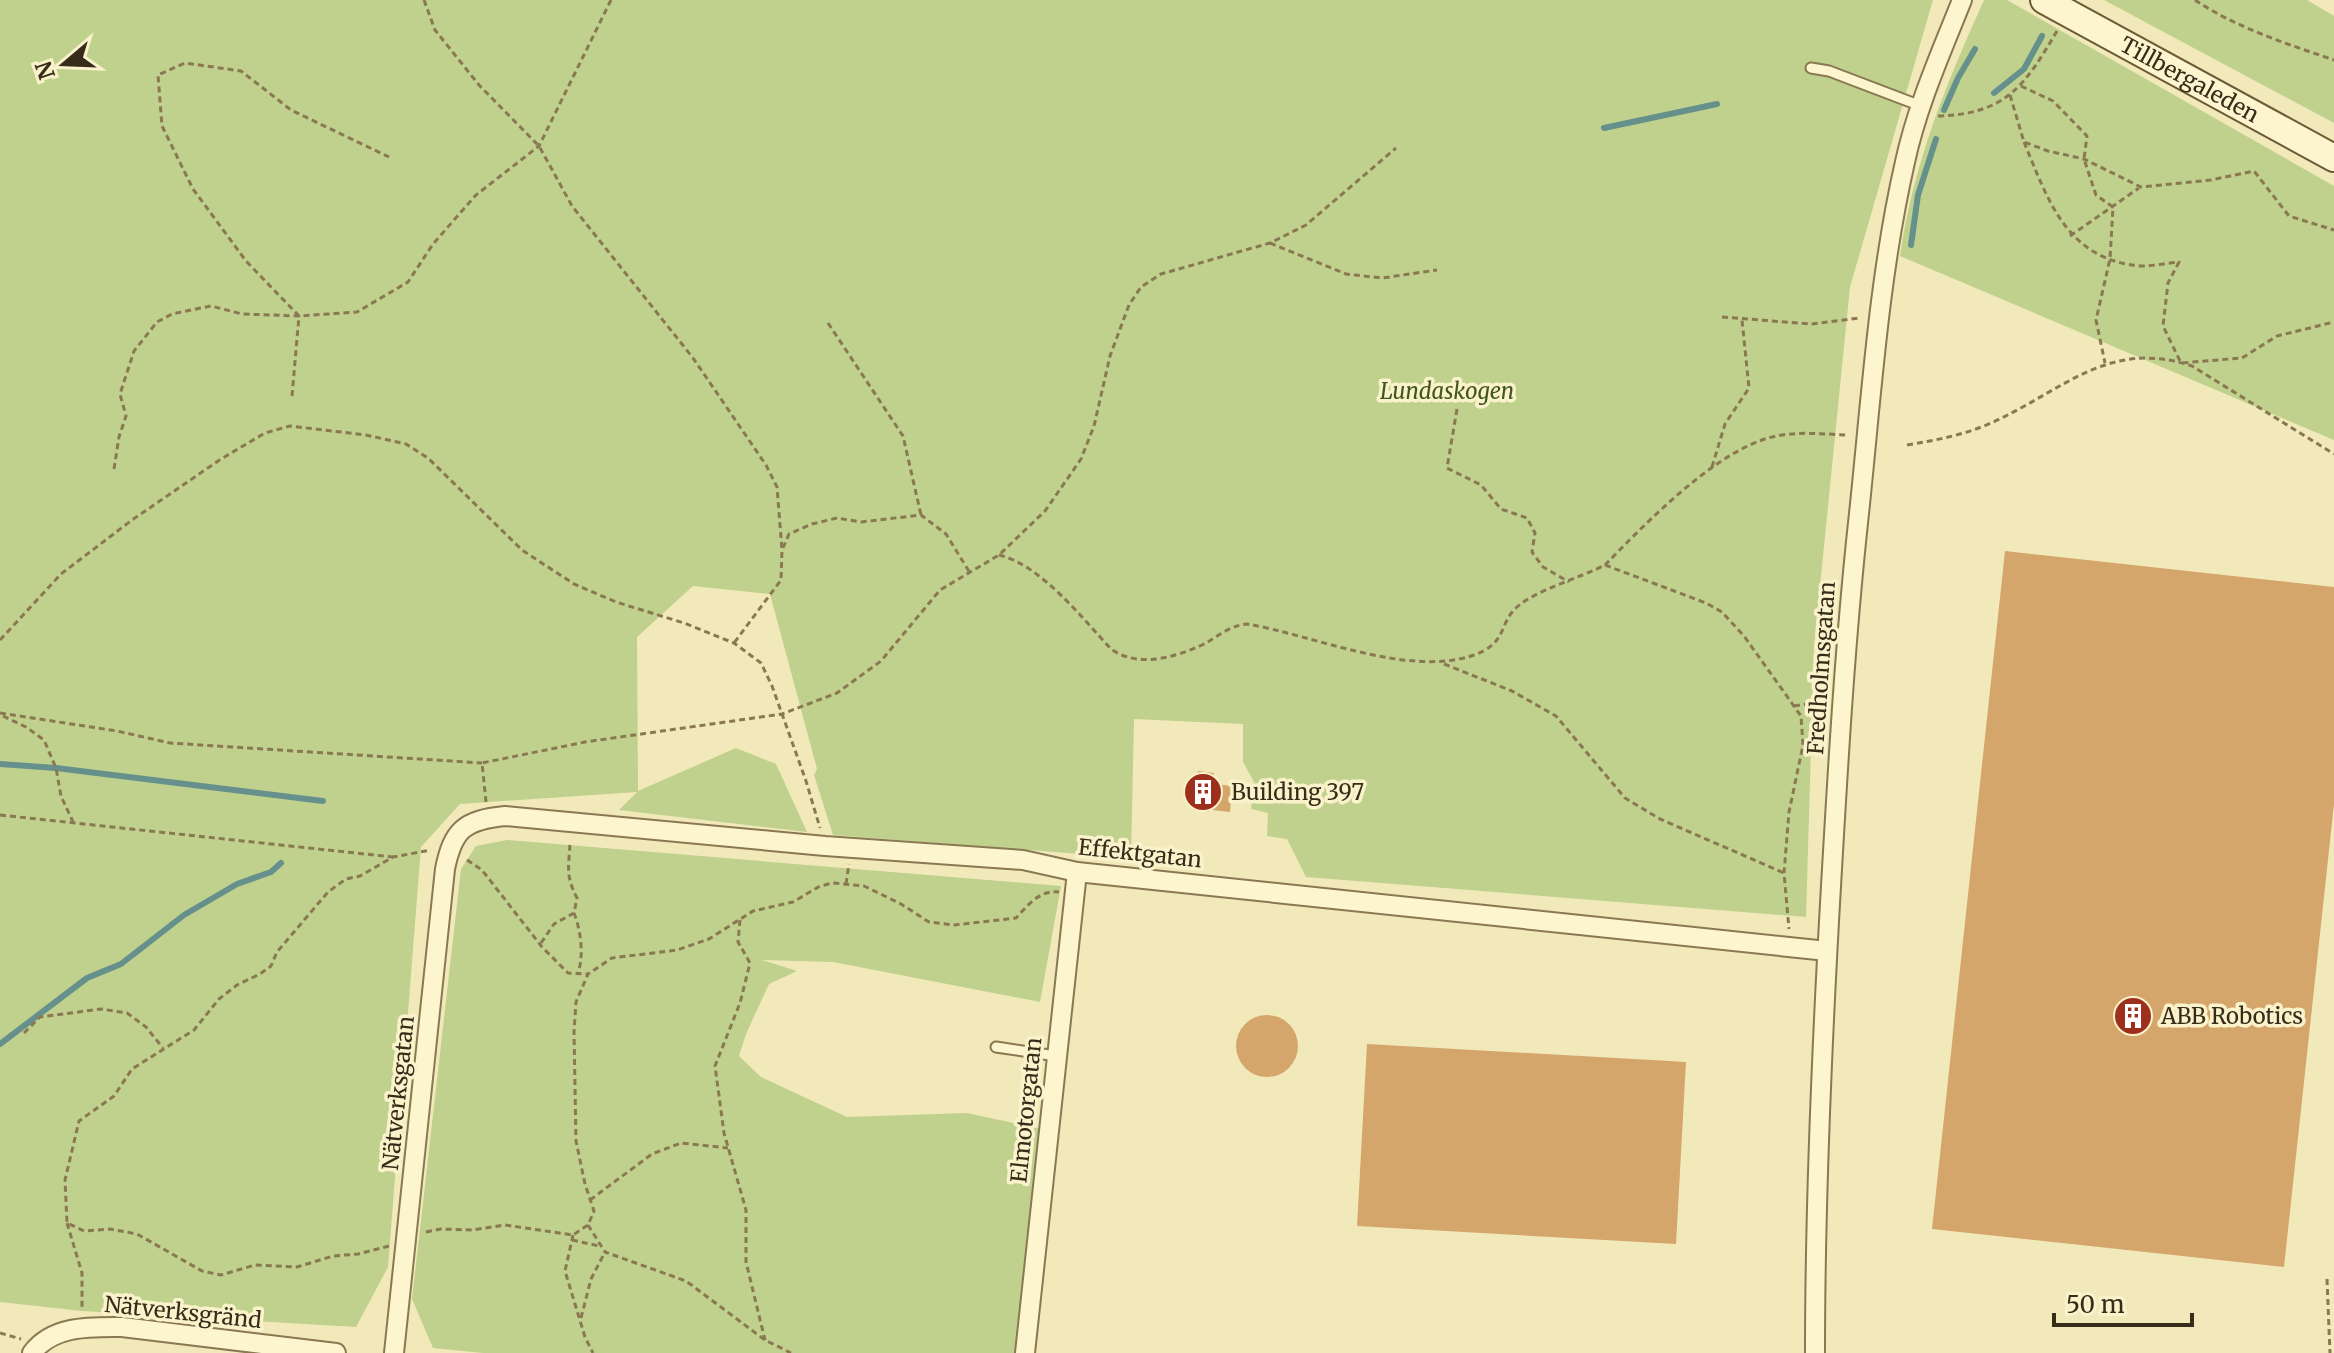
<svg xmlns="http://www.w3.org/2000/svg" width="2334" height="1353" viewBox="0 0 2334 1353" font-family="Merriweather,serif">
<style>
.green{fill:#bfd18d}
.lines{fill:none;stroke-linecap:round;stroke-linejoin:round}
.stream{stroke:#66908c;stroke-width:6}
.building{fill:#d4a66b}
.lane-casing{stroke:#8a7852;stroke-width:13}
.street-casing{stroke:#8a7852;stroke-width:22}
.secondary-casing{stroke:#6c5936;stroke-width:30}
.path{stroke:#8a7852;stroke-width:3;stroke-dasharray:6 4;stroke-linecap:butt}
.lane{stroke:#fcf5cd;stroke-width:9}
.street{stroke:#fcf5cd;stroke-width:18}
.secondary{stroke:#fcf5cd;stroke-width:26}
.labels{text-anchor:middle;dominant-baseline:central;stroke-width:7;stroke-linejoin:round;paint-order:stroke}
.street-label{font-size:22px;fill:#372c19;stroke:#f9f2ca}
.park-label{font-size:22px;font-style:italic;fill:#40561e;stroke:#f9f2ca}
.poi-label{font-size:22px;fill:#372c19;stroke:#f9f2ca;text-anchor:start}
</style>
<rect width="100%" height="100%" fill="#f2e9ba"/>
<g class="green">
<polygon points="0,0 1933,0 1850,287 1814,646 1806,917 1306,877 1287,839 1267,836 1268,813 1251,809 1254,782 1243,762 1243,724 1134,719 1131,858 833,835 814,775 817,769 770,594 693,586 637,637 638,791 736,748 776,764 807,832 619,810 637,792 460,804 421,847 388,1267 356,1327 82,1311 0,1302"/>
<path d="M1984 0H2007L2334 186V440L1900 256C1913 164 1946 84 1984 0Z"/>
<polygon points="2104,0 2307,0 2334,16 2334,123"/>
<polygon points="507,840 1061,886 1040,1002 833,962 762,960 797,971 769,984 746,1034 739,1056 761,1077 847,1117 967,1113 1042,1129 1019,1353 483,1353 433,1348 412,1299 461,869 476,846"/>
</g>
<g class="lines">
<g class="stream">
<polyline points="1994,93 2024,69 2042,36"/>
<polyline points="1944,110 1958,78 1975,49"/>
<polyline points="1604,128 1717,104"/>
<polyline points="1911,245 1918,195 1936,139"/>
<polyline points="0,764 56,768 323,801"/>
<polyline points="0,1044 87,978 121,964 184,915 237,884 271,872 281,863"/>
</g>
</g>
<g class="building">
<polygon points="2005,551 2334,587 2334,804 2284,1267 1932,1229"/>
<polygon points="1198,771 1214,773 1209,812 1193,810"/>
<polygon points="1214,784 1232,786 1230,812 1212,810"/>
<circle cx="1267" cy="1046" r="31"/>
<polygon points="1367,1044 1686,1062 1676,1244 1357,1226"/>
</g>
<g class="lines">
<g class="lane-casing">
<g id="lane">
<polyline points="1811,68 1829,71 1921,106"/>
<polyline points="996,1047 1056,1056"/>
</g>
</g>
<g class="street-casing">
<g id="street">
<path d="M32 1353C53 1325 91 1327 122 1327L336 1353"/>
<path d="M394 1353 445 869C453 830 464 820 505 816L825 846 1023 860 1077 872 1827 951"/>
<polyline points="1025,1353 1077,872"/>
<path d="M1815 1353C1815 1197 1822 1042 1831 886 1838 765 1845 644 1858 523 1871 403 1878 280 1905 162 1917 106 1941 53 1962 0"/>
</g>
</g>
<g class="secondary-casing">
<g id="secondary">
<path id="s1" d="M2044 0 2334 158"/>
</g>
</g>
<g class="path">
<polyline points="424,0 435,30 479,85 539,146 572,206 693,358 766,465 777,487 782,550 781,580 734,643"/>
<path d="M2195 0C2237 28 2287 44 2334 60"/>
<polyline points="2021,86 2053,101 2087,136 2084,159 2096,195 2113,207 2110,259 2096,320 2105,363"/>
<polyline points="2010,95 2024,142 2048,151 2084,159 2141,187 2211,180 2254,171 2289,216 2334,230"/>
<path d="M1938 116C2007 114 2025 85 2057 31"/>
<path d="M2024 142C2048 200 2067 261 2142 266 2154 266 2167 263 2179 262L2168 283 2163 326 2181 363 2242 358 2277 336 2334 322"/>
<polyline points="2070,236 2139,188"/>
<polyline points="1270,243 1346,274 1382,278 1437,270"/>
<polyline points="1722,317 1811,324 1860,318"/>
<polyline points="828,323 903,436 921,515"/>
<polyline points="292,396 299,316 246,261 193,189 162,126 158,75 185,63 241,71 291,110 389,157"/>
<polyline points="1457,409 1447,468 1481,485 1501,509 1527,518 1535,533 1532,552 1543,567 1569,582"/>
<path d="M1907 445C1937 440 1964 435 1991 423 2063 391 2108 338 2192 366L2334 454"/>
<polyline points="1712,467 1725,424 1749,388 1742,320"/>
<polyline points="114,469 119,437 126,416 120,394 134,351 157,322 172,314 211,306 242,314 299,316 357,312 408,282 433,244 476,195 539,146 611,0"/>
<polyline points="783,548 789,534 812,524 837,518 861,522 921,515 946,534 970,573"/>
<path d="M999 555C1041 565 1083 619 1111 649 1138 668 1173 658 1202 645 1218 637 1228 626 1247 624 1313 635 1409 678 1474 655 1508 643 1498 624 1517 607 1536 590 1580 578 1605 565L1706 603 1722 612 1744 636 1801 716 1803 745 1789 812 1784 873 1789 929"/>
<path d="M1605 565C1645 524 1708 459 1762 440 1789 430 1820 434 1847 435"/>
<polyline points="0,640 61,574 132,520 221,459 265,433 290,426 366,435 406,444 428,458 522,550 574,584 616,602 684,623 734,643 761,663 772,686 806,781 820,828"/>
<polyline points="1444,664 1512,691 1556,716 1625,798 1660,819 1784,873"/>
<polyline points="1794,706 1825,701"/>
<polyline points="0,713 117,731 170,743 482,763"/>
<polyline points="3,716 26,727 44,740 56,768 61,796 73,822"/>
<polyline points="486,802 482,763 585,742 782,714 837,693 881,661 940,590 999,555 1045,511 1081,459 1094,426 1110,356 1129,305 1141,287 1161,274 1270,243 1306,225 1396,148"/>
<polyline points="0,815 393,857"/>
<polyline points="467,860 482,870 542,947 568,973 588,974"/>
<polyline points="846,884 849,864"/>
<path d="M574 913C581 931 584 955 578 973"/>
<polyline points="740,920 738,942 750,963 740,1003 715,1066 724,1133 746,1210 746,1262 765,1340"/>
<path d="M541 943 554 924 574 913 577 898C565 875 569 867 570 842"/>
<polyline points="24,1033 40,1017 101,1009 127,1013 146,1027 163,1048"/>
<polyline points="590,1200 652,1154 681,1143 728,1148"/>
<polyline points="67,1223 82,1273 82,1309"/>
<polyline points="588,1225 605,1252 686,1281 765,1340 791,1353"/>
<path d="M426 1232 441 1229 472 1230 505 1225 573 1235 588 1225 594 1211 585 1184 576 1141 574 1032 576 1002 588 974 612 958 677 950 709 939 753 911 793 902 820 886 833 883 864 886 901 904 929 922 954 925 1016 918C1028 905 1039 890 1059 892"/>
<polyline points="573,1235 565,1271 585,1337 593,1353"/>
<polyline points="572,1240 599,1246"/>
<polyline points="389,1246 358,1254 333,1256 297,1267 255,1265 221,1275 202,1271 137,1234 110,1229 84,1231 67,1223 65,1180 79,1121 114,1096 132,1069 194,1030 219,999 237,985 260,974 271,966 277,952 328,892 346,879 360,876 393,857 431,850"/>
<polyline points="2327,1279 2330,1353"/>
<polyline points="581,1318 591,1279 604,1254"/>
<polyline points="0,1333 21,1339"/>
</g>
<use href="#lane" class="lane"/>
<use href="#street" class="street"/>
<use href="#secondary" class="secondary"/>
</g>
<defs>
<g id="building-disc" transform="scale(2)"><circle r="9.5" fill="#9f2f1d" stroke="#f9f2ca"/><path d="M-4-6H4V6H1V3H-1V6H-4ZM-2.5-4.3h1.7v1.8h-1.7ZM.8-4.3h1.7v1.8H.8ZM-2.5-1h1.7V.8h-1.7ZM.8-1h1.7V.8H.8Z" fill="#fff"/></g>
</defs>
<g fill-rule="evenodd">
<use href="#building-disc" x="1203" y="792"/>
<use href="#building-disc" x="2133" y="1016"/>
</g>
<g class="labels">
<g class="street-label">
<text stroke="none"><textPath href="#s1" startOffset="166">Tillbergaleden</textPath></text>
<text transform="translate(1821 668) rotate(-86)">Fredholmsgatan</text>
<text transform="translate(1140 853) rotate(6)">Effektgatan</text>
<text transform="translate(398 1093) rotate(-84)">Nätverksgatan</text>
<text transform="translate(1026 1110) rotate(-84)">Elmotorgatan</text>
<text transform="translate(183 1312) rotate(6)">Nätverksgränd</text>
</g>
<g class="park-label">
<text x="1447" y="391">Lundaskogen</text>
</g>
<g class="poi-label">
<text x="1231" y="792">Building 397</text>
<text x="2161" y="1016">ABB Robotics</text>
</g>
</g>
<g transform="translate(64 64) rotate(251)" stroke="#f9f2ca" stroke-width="6" paint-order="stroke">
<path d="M0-6L14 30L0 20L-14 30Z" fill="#372c19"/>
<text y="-12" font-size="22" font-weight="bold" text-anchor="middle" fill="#372c19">N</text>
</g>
<path d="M2054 1313v12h138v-12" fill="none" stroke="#372c19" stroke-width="4"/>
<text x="2066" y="1313" font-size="24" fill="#372c19" stroke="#f9f2ca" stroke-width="6" paint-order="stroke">50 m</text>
</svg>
